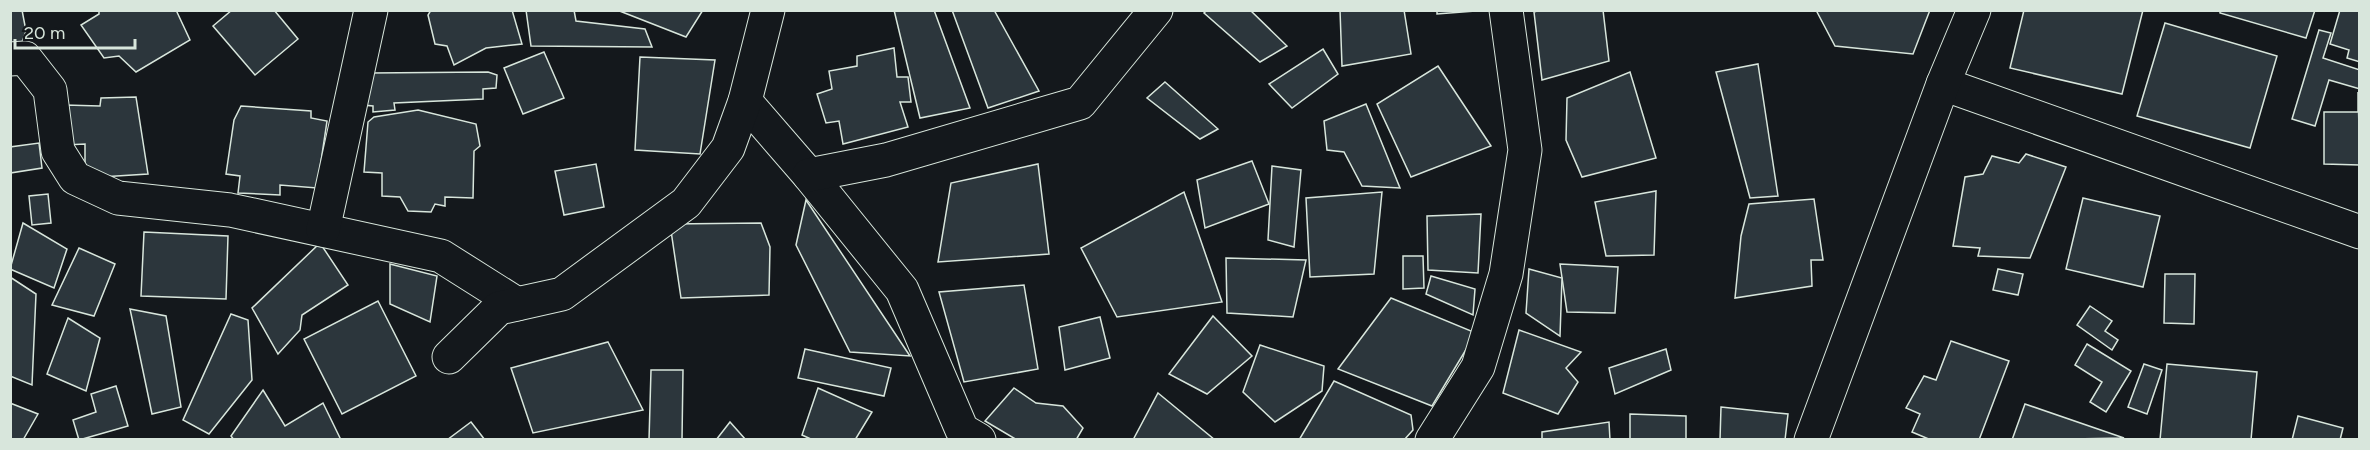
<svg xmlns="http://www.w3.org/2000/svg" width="2370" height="450" viewBox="0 0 2370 450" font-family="Figtree,sans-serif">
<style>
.building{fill:#2c363c;stroke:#d8e6dc;stroke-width:1.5}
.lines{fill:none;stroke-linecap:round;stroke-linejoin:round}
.minor-casing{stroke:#d8e6dc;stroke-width:35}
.minor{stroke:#14181c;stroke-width:33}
</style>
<rect width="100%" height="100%" fill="#14181c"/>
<g class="building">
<polygon points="10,10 22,10 26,31 21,45 10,45"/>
<polygon points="99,10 176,10 190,40 136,72 119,56 104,58 81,25 99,14"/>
<polygon points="232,10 274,10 298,39 255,75 213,26"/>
<polygon points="431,10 512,10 522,44 486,48 454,65 447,46 435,44 428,15"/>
<polygon points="526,10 574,10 576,21 645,29 652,47 531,46"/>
<polygon points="617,10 703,10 686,37"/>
<polygon points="894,10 934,10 970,108 920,118"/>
<polygon points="952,10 994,10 1039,91 988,108"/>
<polygon points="1207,10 1250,10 1287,46 1260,62 1204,13"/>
<polygon points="1340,10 1404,10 1411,54 1342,66"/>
<polygon points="1437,10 1475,10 1475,11 1437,14"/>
<polygon points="1540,10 1603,10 1609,61 1542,80 1534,12"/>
<polygon points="1816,10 1930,10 1913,54 1835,46"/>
<polygon points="2024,10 2143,10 2122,94 2010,68"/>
<polygon points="2220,10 2315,10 2306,38 2220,13"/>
<polygon points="2340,10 2360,10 2360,62 2347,58 2349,50 2330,44"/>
<polygon points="2165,23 2277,56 2250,148 2137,116"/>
<polygon points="2319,30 2331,33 2323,58 2360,70 2360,89 2329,80 2315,126 2292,119"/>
<polygon points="894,48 897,77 908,77 911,102 900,102 908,127 843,144 839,121 826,123 817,94 832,89 829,71 857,66 857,56"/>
<polygon points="1323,49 1338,74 1292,108 1269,84"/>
<polygon points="544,52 564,98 523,114 504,68"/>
<polygon points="640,57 715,60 700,154 635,150"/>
<polygon points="1758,64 1778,196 1750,198 1716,72"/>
<polygon points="1438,66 1491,146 1411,177 1377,104"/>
<polygon points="488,72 497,75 496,88 483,89 483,99 394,103 395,110 373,112 373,106 363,105 370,73"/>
<polygon points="1630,72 1656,158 1582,177 1566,140 1567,98"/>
<polygon points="1165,82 1218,129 1200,139 1147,98"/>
<polygon points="2358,92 2360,165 2324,164 2324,112 2358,112"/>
<polygon points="136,97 148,174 85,178 85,144 65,145 65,105 100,106 101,98"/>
<polygon points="1366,104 1400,188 1362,186 1344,152 1327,150 1324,121"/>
<polygon points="241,106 311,111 311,118 327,121 317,188 280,185 280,195 238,193 240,176 226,174 234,120"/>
<polygon points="418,110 476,124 480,146 474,151 473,198 445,197 445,206 435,204 431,212 408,211 400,197 382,196 382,173 364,172 368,122 374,117"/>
<polygon points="39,143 42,168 10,173 10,147"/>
<polygon points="2026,154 2066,167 2030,258 1978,256 1980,248 1953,246 1965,177 1983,174 1992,156 2019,163"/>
<polygon points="1252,161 1269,204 1205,228 1197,180"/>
<polygon points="596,164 604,207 564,215 555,171"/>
<polygon points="1038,164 1049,254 938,262 951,183"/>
<polygon points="1272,166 1301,170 1294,247 1268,240"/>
<polygon points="1656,191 1654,255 1606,256 1595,202"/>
<polygon points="1184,192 1222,302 1117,317 1081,248"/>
<polygon points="1382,192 1374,274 1310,277 1306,198"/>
<polygon points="48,194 51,223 32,225 29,196"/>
<polygon points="2083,198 2160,216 2143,287 2066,269"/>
<polygon points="1814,199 1823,260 1811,260 1812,286 1735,298 1741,236 1749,204"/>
<polygon points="806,200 910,356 850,352 796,245"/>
<polygon points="1481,214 1478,273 1428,270 1427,216"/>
<polygon points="23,223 67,249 54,288 10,269"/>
<polygon points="761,223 770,247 769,295 681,298 670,224"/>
<polygon points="144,232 228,236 226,299 141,296"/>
<polygon points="320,243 348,285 302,315 300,330 278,354 252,308"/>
<polygon points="79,248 115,264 94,316 52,305"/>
<polygon points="1403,256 1423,256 1424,288 1403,289"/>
<polygon points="1226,258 1306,260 1293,317 1227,313"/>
<polygon points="390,264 437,276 430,322 390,304"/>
<polygon points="1560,264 1618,267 1615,313 1567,312"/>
<polygon points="1529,269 1562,278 1560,336 1526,313"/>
<polygon points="1998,269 2023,274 2018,295 1993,290"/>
<polygon points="2165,274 2195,274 2194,324 2164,323"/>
<polygon points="1431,276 1475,289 1473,315 1426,294"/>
<polygon points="10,277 36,294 32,385 10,376"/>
<polygon points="1024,285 1038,369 964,382 939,292"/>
<polygon points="1391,298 1476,333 1432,406 1338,369"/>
<polygon points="378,301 416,376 342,414 304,339"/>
<polygon points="2090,306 2112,321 2105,331 2118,340 2112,350 2077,325"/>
<polygon points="130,309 166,316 181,407 152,414"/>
<polygon points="231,314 248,320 252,380 209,434 183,420"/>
<polygon points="1213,316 1252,356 1207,394 1169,374"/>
<polygon points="1100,317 1110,358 1065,370 1059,327"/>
<polygon points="68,318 100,338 86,391 47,374"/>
<polygon points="1519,330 1581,352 1566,368 1578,382 1558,414 1503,393"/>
<polygon points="1951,341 2009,361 1979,440 1931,440 1912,432 1920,414 1906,408 1924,376 1936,380"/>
<polygon points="608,342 643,410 533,433 511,368"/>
<polygon points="2087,344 2131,371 2106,412 2090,402 2102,382 2075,365"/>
<polygon points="1260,345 1324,366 1322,391 1275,422 1243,392"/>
<polygon points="805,349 891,368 884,396 798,378"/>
<polygon points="1666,349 1671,370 1615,394 1609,368"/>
<polygon points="2144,364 2162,370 2147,414 2128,407"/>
<polygon points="2167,364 2257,372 2251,440 2160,440"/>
<polygon points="651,370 683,370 682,440 649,440"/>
<polygon points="1334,381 1411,415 1413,430 1404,440 1299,440"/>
<polygon points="116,386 128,426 79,440 73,420 96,412 91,394"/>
<polygon points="818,388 872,412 855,440 813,440 802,435"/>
<polygon points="1014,388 1036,403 1063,406 1083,428 1076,440 1017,440 985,421"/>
<polygon points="263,390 285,426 323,403 341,440 234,440 231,436"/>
<polygon points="1158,393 1215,440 1133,440"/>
<polygon points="10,403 38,414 23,440 10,440"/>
<polygon points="2025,404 2124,438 2012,440"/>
<polygon points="1721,407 1788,414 1785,440 1720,440"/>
<polygon points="1630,414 1686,416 1686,440 1630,440"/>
<polygon points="2298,416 2343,428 2340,440 2292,440"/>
<polygon points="471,422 485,440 447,440"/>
<polygon points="730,422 746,440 716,440"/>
<polygon points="1609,422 1610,440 1542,440 1542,432"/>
</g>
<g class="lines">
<g class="minor-casing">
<g id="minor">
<polyline points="10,59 25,58 50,90 58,151 75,178 118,198 230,210 441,256 517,304"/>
<polyline points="1943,84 2360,232"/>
<polyline points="745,101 809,175 902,290 962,430 979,440"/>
<polyline points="809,175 886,160 1080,103 1156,10"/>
<polyline points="323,230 371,10"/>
<polyline points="449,357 499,308 562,294 686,203 728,148 745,101 768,10"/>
<polyline points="1432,440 1478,367 1506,274 1525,150 1506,10"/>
<polyline points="1811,440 1943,84 1974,10"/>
</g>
</g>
<use href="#minor" class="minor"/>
</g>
<rect width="2370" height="450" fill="none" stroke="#d8e6dc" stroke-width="24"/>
<path d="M15 39v9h120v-9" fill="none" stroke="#d8e6dc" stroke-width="3"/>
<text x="24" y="39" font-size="18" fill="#d8e6dc" stroke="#14181c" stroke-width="4.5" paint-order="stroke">20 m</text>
</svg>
